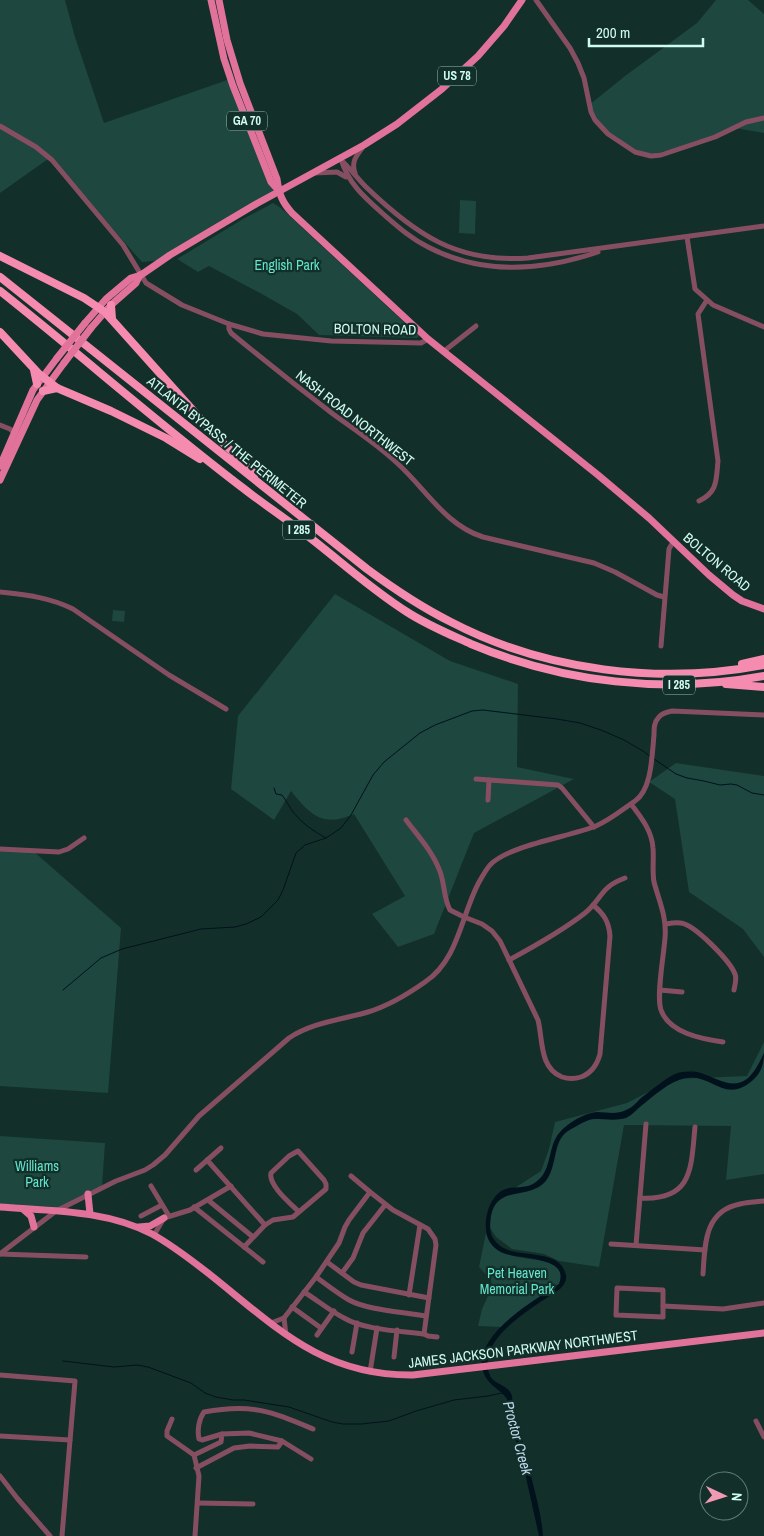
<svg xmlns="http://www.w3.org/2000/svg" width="764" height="1536" viewBox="0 0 764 1536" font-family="'Archivo Narrow',sans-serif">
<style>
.green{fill:#1d473f}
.water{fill:#02121d}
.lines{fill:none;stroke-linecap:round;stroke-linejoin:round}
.stream{stroke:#02121d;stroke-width:1}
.minor{stroke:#864f61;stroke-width:5}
.major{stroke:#e17299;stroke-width:7}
.highway{stroke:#f68bb0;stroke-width:8}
.major-bridge{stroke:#e17299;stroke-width:7}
.labels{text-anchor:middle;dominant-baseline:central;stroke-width:4.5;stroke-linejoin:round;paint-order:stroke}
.shield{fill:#122f29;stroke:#97beb5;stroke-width:1}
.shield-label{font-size:12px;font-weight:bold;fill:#d0fbf1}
.park-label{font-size:14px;fill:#64e5cd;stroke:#122f29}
.street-label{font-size:14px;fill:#d0fbf1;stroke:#122f29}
.water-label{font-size:15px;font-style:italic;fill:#bbd6ea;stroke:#122f29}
</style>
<rect width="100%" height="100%" fill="#122f29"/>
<g class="green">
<polygon points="0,0 65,0 75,37 104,123 233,78 275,194 165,260 142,262 86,199 51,157 0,193"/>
<polygon points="716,0 748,0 764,14 764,133 735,128 674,150 648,154 627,147 602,128 589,105 625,76 697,23"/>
<polygon points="460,200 476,201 475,234 459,233"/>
<polygon points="273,203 281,208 419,336 417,338 319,335 297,314 260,293 209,266 198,272 177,259 243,219"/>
<path d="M335 594 450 661 518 684 517 767 574 779 474 833 434 934 398 947 372 914 405 896 354 814C323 828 310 815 291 791L274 820 231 789 238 716Z"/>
<polygon points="113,610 125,611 124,622 112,621"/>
<polygon points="676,763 764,776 764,957 743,929 689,892 675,799 649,782"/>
<polygon points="0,848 32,850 121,928 108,1093 0,1086"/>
<polygon points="764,1042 764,1174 726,1180 731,1126 624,1125 599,1267 559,1261 544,1254 512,1249 496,1237 487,1223 496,1200 541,1171 549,1149 555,1122 627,1103 673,1079 747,1076"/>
<polygon points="0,1136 105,1143 102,1187 57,1210 0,1207"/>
<path d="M486 1233C489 1240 500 1250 508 1254 522 1262 571 1255 559 1284 539 1299 518 1309 501 1327L478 1326 482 1309 492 1287 491 1280 479 1267Z"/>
</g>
<path class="water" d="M764 1053C764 1064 761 1073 753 1080 725 1105 711 1073 686 1078 669 1081 654 1096 641 1106 636 1110 632 1115 626 1118 616 1121 605 1119 595 1119 587 1119 575 1127 568 1131 552 1141 558 1167 545 1182 528 1200 497 1185 491 1216 490 1224 489 1231 493 1238 496 1243 502 1248 508 1250 523 1256 559 1251 565 1272 568 1279 565 1284 560 1289 536 1306 477 1337 489 1373 493 1386 508 1383 512 1396 513 1402 511 1409 512 1415 513 1422 519 1429 521 1436 526 1451 529 1468 533 1484 537 1501 542 1518 543 1536H539L521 1455 507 1415V1399C500 1389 489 1386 484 1374 469 1337 535 1300 559 1284 571 1254 513 1261 499 1251 491 1246 486 1238 486 1229 485 1220 487 1211 491 1203 504 1178 520 1194 536 1182 553 1170 547 1146 560 1132 568 1123 584 1113 597 1112 607 1112 616 1115 626 1110 632 1108 637 1102 641 1098 649 1092 666 1078 675 1074 683 1071 693 1071 701 1073 717 1078 735 1092 750 1076 756 1070 760 1061 764 1053Z"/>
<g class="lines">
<g class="stream">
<polyline points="654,759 676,774 687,778 704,781 720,785 731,784 737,785 752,793 764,795"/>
<path d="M274 788 276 794 282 795C285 799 288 804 291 809 300 822 313 831 326 838"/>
<polyline points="63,990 101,958 122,949 201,929 235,927 246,924 261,917 278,900 283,890 296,853 305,845 326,838 341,828 351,815 373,775 384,762 420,733 435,725 472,711 483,710 557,719 580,723 601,730 624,740 643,751 651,757"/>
<polyline points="63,1361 114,1367 137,1365 148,1367 191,1383 205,1393 216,1397 233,1400 244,1400 289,1407 332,1422 343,1424 361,1424 389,1421 416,1411 454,1400 488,1396 502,1393"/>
</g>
<g class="minor">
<polyline points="536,0 570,48 578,63 584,78 591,112 595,120 608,134 635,152 651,156 661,155 715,137 746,122 764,118"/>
<polyline points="0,126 36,147 52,160 123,245 146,283 182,305 229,324 263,334 331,341 421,343 428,339"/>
<path d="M340 159C350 168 357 178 366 187 416 235 457 263 528 258L764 226"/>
<path d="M341 159C348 183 364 197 382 213 396 225 410 238 428 247 482 275 542 271 598 252"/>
<polyline points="314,173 337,172 346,177"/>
<path d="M355 173C351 162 356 156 363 147"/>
<polyline points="687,237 695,289 713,305 764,327"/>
<path d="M229 324V329L231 333C265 361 299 388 333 414 355 430 378 445 397 463 426 489 445 525 483 537L594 563 615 572 657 595 664 597"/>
<polyline points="443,352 476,326"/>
<polyline points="0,425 10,429 16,434"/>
<path d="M699 501C718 492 716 480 718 461L698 314 707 300"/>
<path d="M0 592C26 595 49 597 73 609L169 675 226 709"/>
<polyline points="661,646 669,549 673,542"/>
<polyline points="476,779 558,785 562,788 594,827"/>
<polyline points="488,800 489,780"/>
<path d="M631 804C641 817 652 831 653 848 654 859 652 871 654 882 659 901 667 917 665 938 664 954 656 996 661 1010 669 1033 702 1039 723 1042"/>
<path d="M406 820C418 836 432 851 439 869 445 882 443 897 450 910L464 917 482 924 492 931 500 941 538 1020C543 1039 539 1068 562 1077 568 1079 575 1079 581 1077 592 1073 597 1065 600 1054L610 936C609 922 604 914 593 905"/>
<polyline points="0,849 59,852 68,849 84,838"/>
<path d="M666 924C671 923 676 922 681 923 695 925 730 961 735 974 737 979 735 984 734 990"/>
<path d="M509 960C535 946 562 931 585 913 602 899 600 887 625 878"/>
<polyline points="660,990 682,992"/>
<polyline points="207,1160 265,1225"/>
<polyline points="196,1170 221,1148"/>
<polyline points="151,1186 169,1216"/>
<polyline points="370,1192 393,1210 428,1229 435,1239 436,1245 424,1334"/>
<path d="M640 1198C693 1201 691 1168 695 1127"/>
<polyline points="208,1200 253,1237"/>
<polyline points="194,1207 263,1262"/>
<polyline points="141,1216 162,1205"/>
<polyline points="154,1235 164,1218 190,1210 231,1186"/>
<polyline points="611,1244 705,1250"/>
<polyline points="636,1245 646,1124"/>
<path d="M244 1247 265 1225 273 1220 293 1217 326 1189V1184L324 1180 298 1151 289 1156 271 1173C268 1185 291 1204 299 1212"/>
<path d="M0 1254 56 1211 116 1181 145 1170 153 1165 165 1155 199 1116 289 1038C313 1022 341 1020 368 1012 388 1006 408 994 425 982 458 960 461 917 478 884 482 877 485 871 490 865 509 845 569 837 596 826 610 820 622 810 635 801 652 790 652 754 654 735 654 728 654 722 659 717 662 713 667 712 672 711L764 715"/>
<polyline points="0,1254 86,1257"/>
<polyline points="327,1262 354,1282 361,1285 429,1298"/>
<polyline points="342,1273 353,1258 363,1233 385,1205"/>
<path d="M703 1274C705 1245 704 1211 740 1204 748 1202 756 1202 764 1201"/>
<path d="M316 1277C327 1285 337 1293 349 1300 367 1310 404 1312 426 1316"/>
<polygon points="617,1288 663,1290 663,1317 616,1315"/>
<path d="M304 1292C317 1300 330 1311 344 1318 364 1330 401 1331 424 1334L428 1336 437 1337"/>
<polyline points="409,1295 420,1225"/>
<polyline points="663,1306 723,1309 764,1303"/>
<polyline points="292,1307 321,1328"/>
<polyline points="284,1318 286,1335"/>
<polyline points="271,1323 284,1318 316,1277 339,1243 345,1227 349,1220 370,1192 351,1176"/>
<polyline points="317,1335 334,1311"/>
<polyline points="352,1352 357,1323"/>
<polyline points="394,1357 397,1330"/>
<polyline points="370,1372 377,1328"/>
<polyline points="0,1375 75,1381 62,1536"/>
<polyline points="172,1419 167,1431 167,1436 194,1455 199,1476 195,1536"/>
<polyline points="756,1421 764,1437"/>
<path d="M222 1434 202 1440 199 1439C197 1430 199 1419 204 1412 251 1403 270 1411 313 1429"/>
<polyline points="0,1436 70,1440"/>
<polyline points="194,1455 221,1442 222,1434 249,1433 282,1441 311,1459"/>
<polyline points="196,1468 234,1448 250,1446 278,1447 282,1441"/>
<polyline points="0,1476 17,1498 50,1536"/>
<polyline points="198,1503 253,1504"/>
</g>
<g class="major">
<polyline points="211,0 224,59 233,86 271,182 279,191"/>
<path d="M219 0 227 40 240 83 277 179C279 194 282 202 292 213L428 339 598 475 649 518 709 575 733 595 742 601 764 609"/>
<polyline points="85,323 106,299 131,278 141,275 170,255 256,204 364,145 397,124 442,89 478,56 504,26 522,0"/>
<polyline points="91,328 111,305 136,283 140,275"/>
<polyline points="0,466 33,390 57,358"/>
<polyline points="0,480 37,400 64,363"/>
<polyline points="88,1194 90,1214"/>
<path d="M0 1207C51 1211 106 1210 152 1234 172 1245 190 1259 208 1273 275 1326 321 1376 413 1375L764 1333"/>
<polyline points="23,1209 31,1216 34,1227"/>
<polyline points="139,1227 150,1226 164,1218"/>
</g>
<g class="highway">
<polyline points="0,256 84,298 105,312 215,435 255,474"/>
<path d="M0 277 367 569C394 589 421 607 451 622 545 671 660 685 764 665"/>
<path d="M0 291C82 356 160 425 243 488 262 503 282 516 300 530 336 557 369 588 407 612 427 625 449 634 471 644 564 683 665 694 764 676"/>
<polyline points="111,305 112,319"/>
<polyline points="0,332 39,374 57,388 111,411 166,438 200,459"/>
<polyline points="34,370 37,384"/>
<polyline points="43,391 57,388"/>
<polyline points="742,664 764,659"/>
<polyline points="726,684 764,687"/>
</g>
<g class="major-bridge">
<polyline points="57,358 85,323"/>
<polyline points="64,363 91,328"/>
</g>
</g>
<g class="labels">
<g class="shield">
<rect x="438" y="66.5" width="38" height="19" rx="4"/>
<rect x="227" y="111.5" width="40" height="19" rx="4"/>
<rect x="283" y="520.5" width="32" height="19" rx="4"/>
<rect x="663" y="675.5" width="32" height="19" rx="4"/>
</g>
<g class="shield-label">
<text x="457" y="76">US 78</text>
<text x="247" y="121">GA 70</text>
<text x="299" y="530">I 285</text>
<text x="679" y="685">I 285</text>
</g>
<g class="park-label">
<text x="287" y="265">English Park</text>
<text x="37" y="1166">Williams<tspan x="37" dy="16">Park</tspan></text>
<text x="517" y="1273">Pet Heaven<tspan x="517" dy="16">Memorial Park</tspan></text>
</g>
<g class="street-label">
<text transform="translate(375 329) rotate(1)">BOLTON ROAD</text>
<text transform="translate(355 418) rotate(38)">NASH ROAD NORTHWEST</text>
<text transform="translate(227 442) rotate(39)">ATLANTA BYPASS / THE PERIMETER</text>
<text transform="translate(717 562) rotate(40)">BOLTON ROAD</text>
<text transform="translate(523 1349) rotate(-7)">JAMES JACKSON PARKWAY NORTHWEST</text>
</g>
<g class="water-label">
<text transform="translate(518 1438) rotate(75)">Proctor Creek</text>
</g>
</g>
<g transform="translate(724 1496) rotate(94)"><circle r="24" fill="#122f29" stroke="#5e8179"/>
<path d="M0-4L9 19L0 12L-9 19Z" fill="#f09ab6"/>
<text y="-8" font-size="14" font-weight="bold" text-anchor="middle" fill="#d0fbf1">N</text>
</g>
<path d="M589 38v8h114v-8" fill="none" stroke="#d0fbf1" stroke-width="2.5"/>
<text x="596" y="38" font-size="15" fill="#d0fbf1" stroke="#122f29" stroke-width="4" paint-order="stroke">200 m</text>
</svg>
